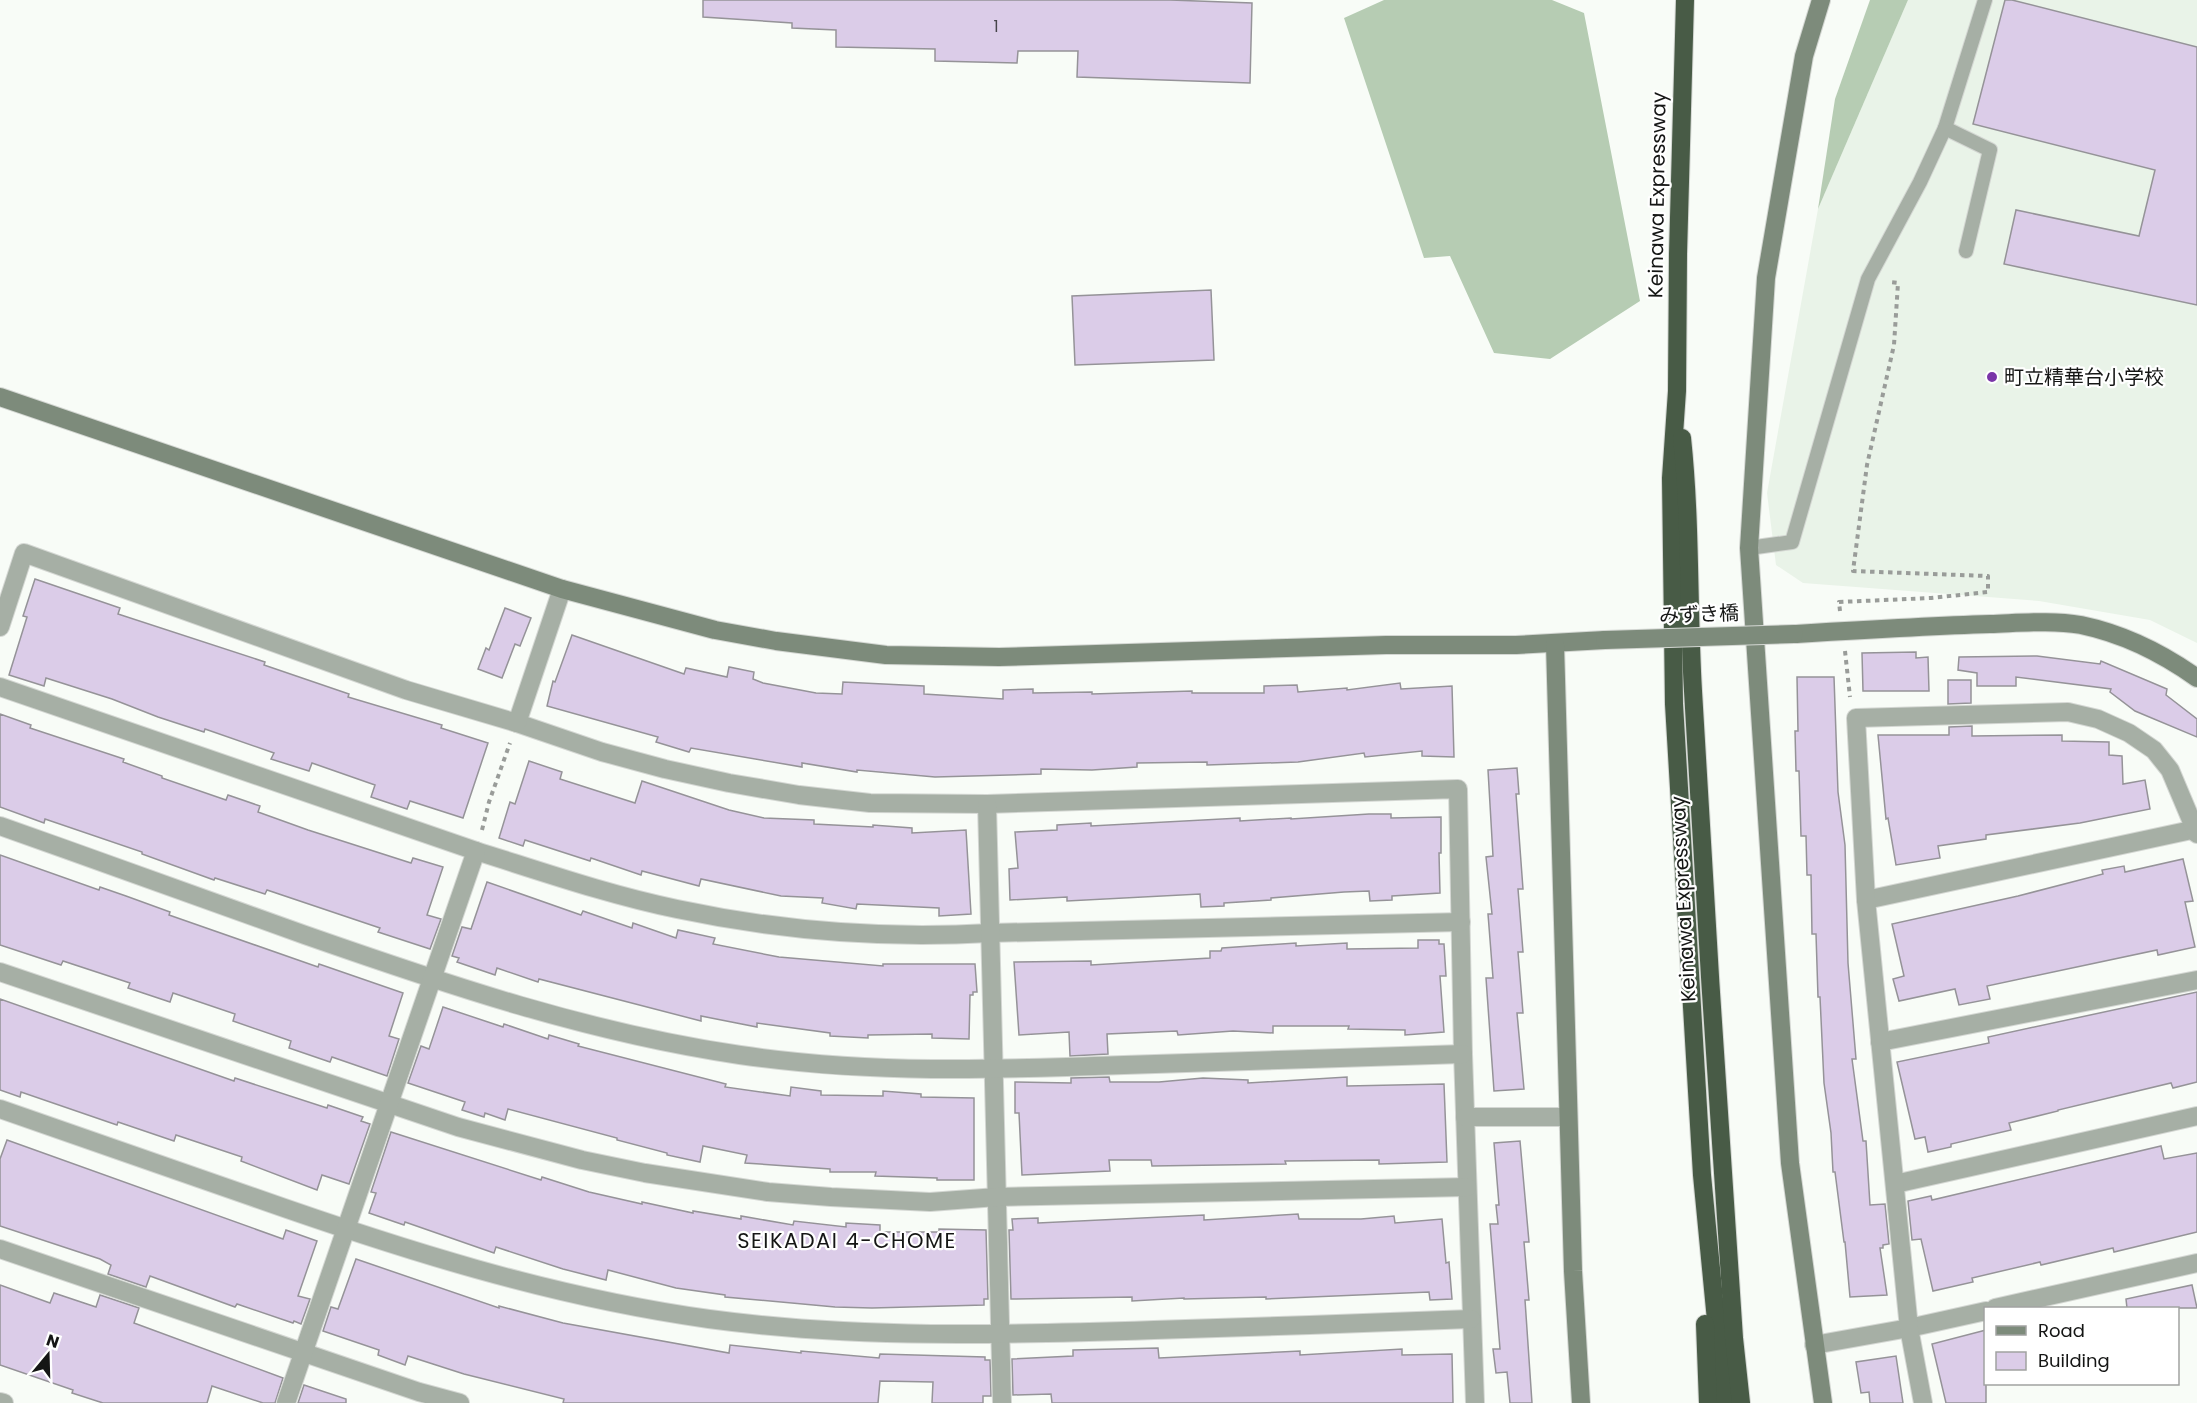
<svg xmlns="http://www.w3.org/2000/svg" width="2197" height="1403" viewBox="0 0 2197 1403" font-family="Poppins,'Noto Sans JP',sans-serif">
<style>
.built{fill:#e9f3e8}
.forest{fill:#b6ccb3}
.building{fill:#dbcce8;stroke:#959398;stroke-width:1.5}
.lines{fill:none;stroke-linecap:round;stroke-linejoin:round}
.lane-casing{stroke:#d4d7d3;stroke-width:16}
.street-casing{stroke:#d4d7d3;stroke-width:20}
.secondary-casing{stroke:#d4d7d3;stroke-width:20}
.highway-casing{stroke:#d4d7d3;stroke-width:20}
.path{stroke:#999c99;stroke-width:4;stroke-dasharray:4.5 4.5;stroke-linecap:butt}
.lane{stroke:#a6afa5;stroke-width:14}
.street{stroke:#a6afa5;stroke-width:18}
.secondary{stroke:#7d8b7b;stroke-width:18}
.highway{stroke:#485b46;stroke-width:18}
.secondary-bridge-casing{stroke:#d4d7d3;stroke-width:20;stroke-linecap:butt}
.secondary-bridge{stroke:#7d8b7b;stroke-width:18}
.poi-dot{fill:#7a35a8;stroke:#fff;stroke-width:2}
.labels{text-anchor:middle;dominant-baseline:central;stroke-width:4.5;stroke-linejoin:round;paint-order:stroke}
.number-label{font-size:16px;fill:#46444a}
.street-label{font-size:20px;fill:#151615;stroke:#fff}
.poi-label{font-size:20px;fill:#151615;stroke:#fff;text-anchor:start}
.neighbourhood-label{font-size:21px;letter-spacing:1.5px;fill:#151615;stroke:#fff}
</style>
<rect width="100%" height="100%" fill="#f8fcf7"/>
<polygon class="built" points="1908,0 2197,0 2197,643 2150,620 2039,601 1803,583 1776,565 1767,493 1818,209"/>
<g class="forest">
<polygon points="1384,0 1552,0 1584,13 1640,301 1550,359 1494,353 1450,256 1424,258 1344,18"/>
<polygon points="1870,0 1908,0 1818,209 1835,99"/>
</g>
<g class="building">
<polygon points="703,0 1170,0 1252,3 1250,83 1077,77 1078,51 1018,51 1017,63 935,61 935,49 836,47 836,30 792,28 792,23 703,17"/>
<polygon points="2005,0 2012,0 2197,47 2197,305 2004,264 2016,210 2139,236 2155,170 1973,124"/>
<polygon points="1211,290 1214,360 1075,365 1072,296"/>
<polygon points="35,579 120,608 118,614 265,662 264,665 349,694 348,697 442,725 441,728 488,743 463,818 410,801 407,809 371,797 375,785 312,763 309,771 271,759 274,753 205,729 204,732 158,717 112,699 46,678 44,686 9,675 27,617 23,616"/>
<polygon points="505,608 531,618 520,646 515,644 502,678 478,669 486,648 489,650"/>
<polygon points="572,635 684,674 686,668 727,677 729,667 754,672 753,679 763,683 816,693 842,694 843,682 924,686 924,694 1003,699 1003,690 1033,689 1033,693 1092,692 1092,694 1192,691 1192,693 1264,693 1264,686 1297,685 1298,692 1347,688 1347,690 1400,683 1401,689 1452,686 1454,757 1422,756 1422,751 1365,757 1364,753 1298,762 1207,765 1207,762 1137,763 1137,767 1092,770 1041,769 1041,774 935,777 857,770 857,772 802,763 802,767 691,748 689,752 656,742 658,737 547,706 553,681 555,682"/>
<polygon points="1916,652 1916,658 1928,657 1929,691 1863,691 1862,653"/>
<polygon points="2037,656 2100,664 2101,661 2167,689 2166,695 2197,719 2197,737 2135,711 2110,692 2111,689 2016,677 2016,686 1977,686 1977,673 1958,670 1959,657"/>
<polygon points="1797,677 1834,677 1838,792 1845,845 1848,963 1856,1059 1852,1059 1863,1141 1866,1141 1870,1205 1885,1204 1889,1244 1883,1245 1883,1248 1880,1248 1887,1295 1850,1297 1845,1242 1844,1242 1835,1172 1833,1172 1831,1133 1824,1083 1820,997 1818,997 1816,934 1812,934 1811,875 1807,875 1806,836 1801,836 1799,771 1796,771 1795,731 1798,731"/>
<polygon points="1948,680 1971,680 1971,703 1948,704"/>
<polygon points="0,714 31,725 30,728 124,759 123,762 162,776 162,778 226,800 228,795 260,806 258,812 308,830 411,863 413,858 443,867 427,915 441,919 430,949 378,932 380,928 267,890 265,894 215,878 214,880 142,854 142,852 45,819 44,823 0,807"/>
<polygon points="1972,726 1972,736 2062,735 2062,741 2109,742 2109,755 2122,756 2123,784 2145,780 2150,809 2080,823 1986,835 1986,839 1938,846 1940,858 1896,865 1888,818 1886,819 1878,735 1949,735 1949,727"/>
<polygon points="529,761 562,772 560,779 635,803 642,781 729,810 764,818 814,820 814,824 873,827 873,825 912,828 912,833 966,830 971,914 939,916 939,908 857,904 856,909 822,903 823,898 781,896 701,879 699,886 642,871 641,875 591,858 590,861 525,840 523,846 499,838 510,802 515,804"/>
<polygon points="1517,768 1519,794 1516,794 1523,889 1518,889 1523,952 1518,952 1523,1013 1517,1013 1524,1089 1494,1091 1486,978 1493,978 1488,914 1492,914 1486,857 1493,856 1488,770"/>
<polygon points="1369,814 1391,814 1391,818 1441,817 1441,853 1439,853 1440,893 1392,896 1392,900 1370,901 1369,891 1344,892 1271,898 1271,900 1224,903 1224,906 1201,907 1200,894 1067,901 1067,897 1010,900 1009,869 1018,868 1015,832 1057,830 1057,825 1091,823 1091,826 1240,818 1240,821 1291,818 1291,819"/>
<polygon points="0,855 99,890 100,887 126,896 170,912 169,915 318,967 319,964 403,993 389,1036 399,1039 387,1076 332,1057 330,1062 289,1048 291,1041 233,1021 235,1014 173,993 170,1002 128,988 130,983 63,961 61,965 0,945"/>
<polygon points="2183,859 2193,901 2185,902 2195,947 2158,955 2157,950 1987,986 1990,999 1959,1005 1955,989 1899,1001 1893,979 1904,976 1892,924 2018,896 2103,874 2102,870 2124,866 2125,872"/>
<polygon points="487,882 581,915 583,911 632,928 633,923 676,938 678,930 715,938 713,944 779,957 883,966 883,964 975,964 977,992 973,992 973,995 970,995 969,1039 932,1038 932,1034 868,1035 868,1038 830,1036 830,1033 757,1023 757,1027 701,1016 701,1021 539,979 538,982 497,968 495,975 457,962 459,958 452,956 462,927 471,929"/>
<polygon points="1418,940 1439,940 1439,944 1444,944 1446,976 1440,976 1444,1032 1405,1035 1405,1030 1348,1029 1349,1026 1273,1026 1273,1033 1233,1031 1178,1035 1177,1031 1107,1034 1108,1054 1070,1056 1069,1032 1019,1035 1014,962 1091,961 1091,965 1210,958 1210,951 1221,951 1222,948 1296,943 1296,946 1347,943 1347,949 1418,948"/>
<polygon points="2197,992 2197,1082 2173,1088 2171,1083 2058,1110 2058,1111 2009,1123 2011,1130 1951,1144 1951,1147 1928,1152 1925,1137 1915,1139 1897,1062 1989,1043 1988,1037"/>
<polygon points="0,999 234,1081 235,1078 327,1108 328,1105 363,1117 361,1121 370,1124 349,1184 322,1175 317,1190 241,1161 242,1157 176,1135 174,1141 118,1122 117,1125 21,1092 20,1097 0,1090"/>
<polygon points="443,1007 503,1027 504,1024 548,1039 549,1035 579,1044 578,1046 726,1084 725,1087 790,1096 791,1087 821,1091 821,1095 883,1096 883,1091 921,1094 921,1097 974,1098 974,1180 937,1180 937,1178 875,1176 876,1172 830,1172 830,1169 745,1163 747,1155 703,1146 700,1162 667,1155 667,1153 617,1140 617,1138 508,1109 505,1120 485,1113 484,1117 462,1110 465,1102 408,1083 421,1046 429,1049"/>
<polygon points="1109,1077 1110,1082 1159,1082 1203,1078 1248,1080 1248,1083 1347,1077 1347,1086 1444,1084 1447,1162 1379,1164 1379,1160 1285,1161 1286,1164 1152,1166 1151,1160 1109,1160 1110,1171 1022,1175 1019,1113 1015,1113 1015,1082 1071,1083 1071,1078"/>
<polygon points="391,1132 541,1180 542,1177 589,1192 642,1204 642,1202 693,1213 693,1211 741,1219 741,1216 793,1225 794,1221 846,1227 846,1223 880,1225 880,1232 939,1232 939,1229 986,1230 988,1299 984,1299 984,1305 872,1308 835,1307 725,1297 725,1295 676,1288 608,1270 606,1280 563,1269 496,1247 494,1253 405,1222 404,1225 369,1213 376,1193 371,1192"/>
<polygon points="7,1140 283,1239 286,1230 317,1241 298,1296 310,1299 301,1324 294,1321 293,1323 237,1304 235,1307 150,1276 146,1287 108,1274 111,1265 100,1259 0,1226 0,1159"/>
<polygon points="1520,1141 1529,1242 1524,1242 1529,1300 1525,1300 1532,1403 1510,1403 1507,1372 1496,1373 1493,1349 1500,1349 1490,1224 1498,1224 1496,1205 1499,1205 1494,1143"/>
<polygon points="2161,1146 2164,1159 2197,1153 2197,1232 2114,1252 2113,1248 2041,1265 2040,1262 1972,1278 1973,1282 1933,1291 1921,1239 1912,1240 1908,1201 1931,1196 1932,1200"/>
<polygon points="1298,1214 1299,1219 1361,1219 1394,1216 1395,1223 1442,1219 1446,1263 1449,1262 1452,1299 1430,1300 1429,1292 1266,1299 1266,1297 1184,1299 1184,1298 1132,1301 1132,1297 1011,1299 1009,1230 1013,1230 1012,1219 1038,1218 1038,1223 1204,1215 1204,1220"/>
<polygon points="356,1259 499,1308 499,1306 563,1323 729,1353 730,1345 801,1353 801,1351 879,1358 880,1354 985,1357 985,1360 990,1360 991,1396 983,1396 983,1403 932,1403 933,1382 880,1381 878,1403 563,1403 564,1399 464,1374 408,1356 405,1365 378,1355 379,1350 323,1331 331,1307 338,1309"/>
<polygon points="0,1285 50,1303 54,1293 96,1307 100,1295 139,1308 134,1323 283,1378 275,1403 263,1403 212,1386 207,1403 103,1403 72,1393 73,1390 0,1365"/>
<polygon points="2192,1285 2197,1308 2127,1308 2126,1299"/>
<polygon points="1986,1330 1986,1403 1946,1403 1932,1344"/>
<polygon points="1158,1348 1159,1358 1300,1351 1300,1355 1402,1349 1402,1355 1452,1354 1453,1403 1052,1403 1051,1394 1013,1395 1012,1359 1073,1356 1073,1350"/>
<polygon points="1896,1356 1903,1403 1870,1403 1869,1392 1861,1393 1856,1362"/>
<polygon points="304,1385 346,1399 346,1403 298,1403"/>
</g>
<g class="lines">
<g class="lane-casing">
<g id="lane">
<polyline points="1945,128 1985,0"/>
<polyline points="1749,548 1792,542 1868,279 1920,182 1945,128 1990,150 1966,251"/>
</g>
</g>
<g class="street-casing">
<g id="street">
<polyline points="0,627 24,553 406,690 517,723 602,752 665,769 729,783 799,795 870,803 987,804 1458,789 1463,1054 1475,1403"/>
<path d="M0 687 476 851C543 872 609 895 677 909 780 931 886 939 990 933L1461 922"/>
<polyline points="517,723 562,589"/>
<polyline points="987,804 1002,1403"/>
<path d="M0 826C102 862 204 899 305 935 448 985 590 1033 740 1055 868 1074 996 1070 1124 1065 1237 1061 1350 1058 1463 1054"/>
<polyline points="1866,900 2196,829"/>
<polyline points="0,972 458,1127 582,1160 645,1173 768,1192 831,1197 930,1202 997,1197 1467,1187"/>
<polyline points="1880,1042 2197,980"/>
<path d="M0 1109C83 1138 167 1167 250 1196 400 1249 551 1297 709 1319 857 1339 1005 1335 1154 1330 1260 1327 1365 1323 1471 1319"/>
<polyline points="1465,1117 1568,1117"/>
<polyline points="1895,1184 2197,1116"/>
<polyline points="0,1249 419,1392 460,1403"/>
<polyline points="1995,1308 2197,1263"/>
<polyline points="1814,1345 1909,1328 1986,1311"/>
<polyline points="0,1402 4,1403"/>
<polyline points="286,1403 476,851"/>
<polyline points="1923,1403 1909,1328 1866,900 1856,718 2068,712 2098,719 2129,733 2154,750 2170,770 2197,834"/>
</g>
</g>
<g class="secondary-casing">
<g id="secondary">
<polyline points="1821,0 1804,56 1766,278 1749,548 1790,1163 1823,1403"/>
<polyline points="0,397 562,589 715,630 776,641 886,655 999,657 1386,645 1516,645 1605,640"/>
<path d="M1794 634C1860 630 1925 626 1990 624 2021 623 2052 620 2081 625 2124 634 2162 653 2197 678"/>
<polyline points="1555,644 1573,1271 1581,1403"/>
</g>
</g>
<g class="highway-casing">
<g id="highway">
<polyline points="1685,0 1678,254 1677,391 1671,478 1674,704 1702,1175 1724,1403"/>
<path d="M1682 438C1691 522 1688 607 1693 691 1705 907 1719 1122 1734 1338L1741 1403"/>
<polyline points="1705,1324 1708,1403"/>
</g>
</g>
<g class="path">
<polyline points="1840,611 1839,602 1931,598 1988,592 1988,576 1853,571 1867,465 1894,345 1898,283 1889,282"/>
<polyline points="1845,651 1850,697"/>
<polyline points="482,830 489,802 510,743"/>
</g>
<use href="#lane" class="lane"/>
<use href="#street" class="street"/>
<use href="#secondary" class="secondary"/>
<use href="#highway" class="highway"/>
<g class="secondary-bridge-casing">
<polyline id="secondary-bridge" points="1605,640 1794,634"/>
</g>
<use href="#secondary-bridge" class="secondary-bridge"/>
</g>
<circle class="poi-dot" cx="1992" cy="377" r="6"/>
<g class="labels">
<g class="number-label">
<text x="996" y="26">1</text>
</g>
<g class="street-label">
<text transform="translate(1657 195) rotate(-89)">Keinawa Expressway</text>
<text transform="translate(1699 614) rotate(-2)">みずき橋</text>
<text transform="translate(1683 899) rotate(-93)">Keinawa Expressway</text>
</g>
<g class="poi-label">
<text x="2004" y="377">町立精華台小学校</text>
</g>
<g class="neighbourhood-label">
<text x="847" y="1240">SEIKADAI 4-CHOME</text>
</g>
</g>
<rect x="1984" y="1307" width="195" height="78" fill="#ffffff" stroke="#a1a2a1" stroke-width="1.5"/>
<rect x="1996" y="1326" width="30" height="9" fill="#7d8b7b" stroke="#a1a2a1" stroke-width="1.5"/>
<text x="2038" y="1337" font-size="18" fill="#151615">Road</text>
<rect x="1996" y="1352" width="30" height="18" fill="#dbcce8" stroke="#a1a2a1" stroke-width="1.5"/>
<text x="2038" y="1367" font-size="18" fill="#151615">Building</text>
<g transform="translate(48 1355) rotate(19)" stroke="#ffffff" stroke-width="4.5" paint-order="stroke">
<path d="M0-4.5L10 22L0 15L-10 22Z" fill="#151615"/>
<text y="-9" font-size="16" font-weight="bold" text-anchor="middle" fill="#151615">N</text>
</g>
</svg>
